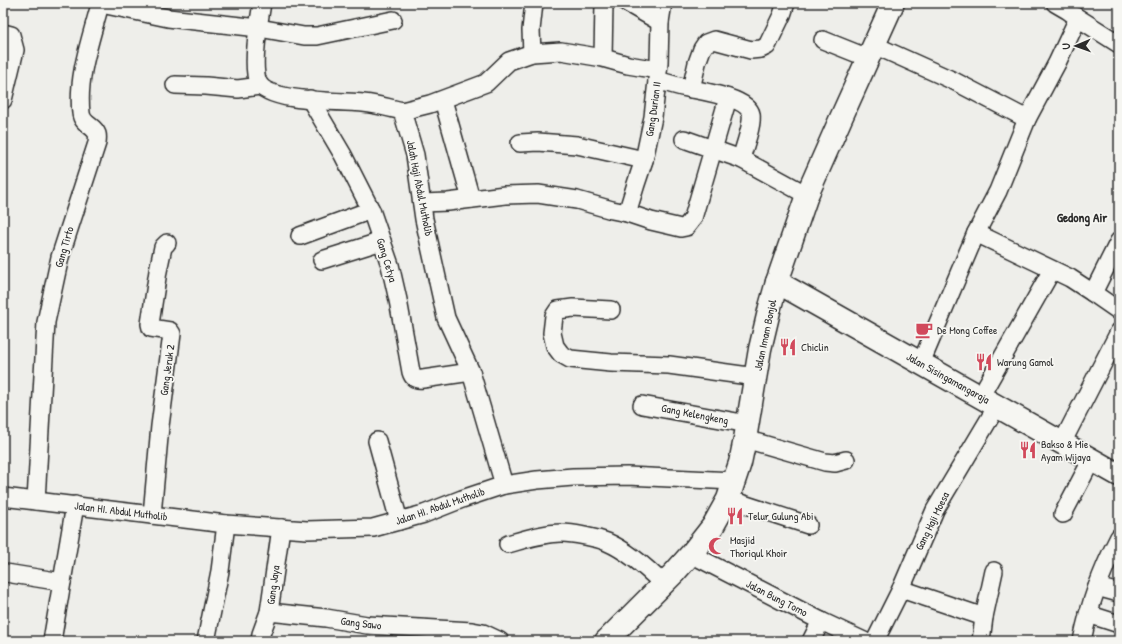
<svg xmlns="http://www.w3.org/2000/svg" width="1122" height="644" viewBox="0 0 1122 644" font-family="'Patrick Hand',sans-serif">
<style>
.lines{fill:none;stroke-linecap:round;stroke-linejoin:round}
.minor-casing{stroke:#2b2b2b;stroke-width:20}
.major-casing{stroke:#2b2b2b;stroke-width:25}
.highway-casing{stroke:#2b2b2b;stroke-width:25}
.minor{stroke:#f6f6f2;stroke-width:17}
.major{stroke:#f6f6f2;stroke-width:22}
.highway{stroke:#f6f6f2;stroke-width:22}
.labels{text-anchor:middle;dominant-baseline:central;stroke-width:3.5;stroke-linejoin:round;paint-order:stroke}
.street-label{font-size:11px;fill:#2b2b2b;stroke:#f6f6f2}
.poi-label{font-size:11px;fill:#2b2b2b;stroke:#f6f6f2;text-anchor:start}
.quarter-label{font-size:13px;font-weight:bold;fill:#2b2b2b;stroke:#f6f6f2}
</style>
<rect width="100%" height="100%" fill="#eeeeea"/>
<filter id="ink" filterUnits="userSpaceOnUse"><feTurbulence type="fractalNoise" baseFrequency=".025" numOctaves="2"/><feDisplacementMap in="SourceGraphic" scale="8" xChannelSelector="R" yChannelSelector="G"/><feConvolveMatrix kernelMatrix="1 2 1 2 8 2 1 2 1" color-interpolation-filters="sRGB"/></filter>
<g filter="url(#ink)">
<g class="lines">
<g class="minor-casing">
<g id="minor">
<path d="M262 3C259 21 251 66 258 82 267 103 342 101 363 103 376 104 390 108 402 111L415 155 424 219 446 318 471 372 504 485"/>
<polyline points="627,3 660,22"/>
<polyline points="1055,3 1067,10 1078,18 1119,44"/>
<polyline points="102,5 106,5 168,18 259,28 304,36 317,36 393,20"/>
<polyline points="3,33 11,35 15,50 3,100"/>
<polyline points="823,40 868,58"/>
<polyline points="874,45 954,81 1027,119"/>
<polyline points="532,53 531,30 534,3"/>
<polyline points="603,58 604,3"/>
<path d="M657 80C667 83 677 86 687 88 701 91 748 98 751 114 753 125 744 147 741 159"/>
<polyline points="175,85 206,86 238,89 260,86"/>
<polyline points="691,89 697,63 702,49 706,43 714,40 751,50 761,49 767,46 782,15 786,3"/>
<path d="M310 99 343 155 371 210 390 265 398 300 411 372C413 379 416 380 423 379L471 372"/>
<polyline points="443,100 471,199"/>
<polyline points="402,111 430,104 486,83 509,61 532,53 561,51 603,58 628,65 658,70"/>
<polyline points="684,139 741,159 807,195"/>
<polyline points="520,143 538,142 577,145 644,160"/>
<polyline points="422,203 448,202 505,195 538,194 577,200 612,210 627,213 651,221 681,228 686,227 693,218 728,98"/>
<polyline points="627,213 636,184 644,160 653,117 659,63 660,22 663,3"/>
<polyline points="976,233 1070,278 1093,293 1119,311"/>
<polyline points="300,236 371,210"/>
<polyline points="322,260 382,241"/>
<polyline points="1093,293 1119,241"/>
<polyline points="611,310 573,308 558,310 554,316 552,333 555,346 561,354 570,359 611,363 669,365 756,377"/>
<polyline points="921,363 976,233 998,191 1027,119 1057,63 1078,18"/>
<polyline points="980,397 1052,270"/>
<polyline points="642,405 748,424"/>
<polyline points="745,439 825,462 835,463 846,460"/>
<polyline points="377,441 399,521"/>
<polyline points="1062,443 1119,332"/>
<polyline points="3,497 226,524 307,530 373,528 424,514 462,499 504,485 537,480 573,477 627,476 734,481"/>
<polyline points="728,499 808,525"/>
<path d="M36 501 46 322 60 257 97 143C97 141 98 137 97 134 94 125 82 125 81 113 77 77 90 42 99 8L103 3"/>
<polyline points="1063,514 1092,459"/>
<polyline points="152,515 160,426 172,334 170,331 151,328 150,324 158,271 163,247 167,243"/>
<path d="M508 544C525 539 544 533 562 533 572 533 598 538 607 542 628 551 647 568 663 584"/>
<polyline points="691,554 821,621 864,641"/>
<polyline points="6,573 62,582"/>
<polyline points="1097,587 1119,593"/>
<polyline points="901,589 984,617 994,571"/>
<polyline points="269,612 326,618 367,625 472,631 483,633 500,641"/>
<polyline points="1088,614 1119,624"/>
<polyline points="52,641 75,505"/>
<polyline points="206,641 220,571 226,524"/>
<polyline points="260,641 261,634 269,612 281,528"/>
<polyline points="811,641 821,621"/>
<polyline points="875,641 901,589 935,510 997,406"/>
<polyline points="981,641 984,617"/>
<path d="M1082 641C1089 605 1102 570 1119 537"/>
</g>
</g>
<g class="major-casing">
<polyline id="major" points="777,282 1119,475"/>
</g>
<g class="highway-casing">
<polyline id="highway" points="606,641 674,573 691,554 713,526 728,499 740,463 745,439 760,349 770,307 777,282 807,195 841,118 893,3"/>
</g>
<use href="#minor" class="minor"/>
<use href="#major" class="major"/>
<use href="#highway" class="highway"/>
</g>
</g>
<defs>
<g id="cafe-bare" transform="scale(1.38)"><path d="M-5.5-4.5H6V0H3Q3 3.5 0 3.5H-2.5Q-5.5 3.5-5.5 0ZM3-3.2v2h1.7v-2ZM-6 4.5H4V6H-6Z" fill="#d1495b" stroke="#f6f6f2" stroke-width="2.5" paint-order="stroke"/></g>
<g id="restaurant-bare" transform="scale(1.38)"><path d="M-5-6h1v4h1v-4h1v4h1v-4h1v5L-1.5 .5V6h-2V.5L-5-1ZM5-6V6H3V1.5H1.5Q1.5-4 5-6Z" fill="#d1495b" stroke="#f6f6f2" stroke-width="2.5" paint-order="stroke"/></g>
<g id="mosque-bare" transform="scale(1.38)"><path d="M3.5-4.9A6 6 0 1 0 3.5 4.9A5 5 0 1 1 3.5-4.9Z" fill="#d1495b" stroke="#f6f6f2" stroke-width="2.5" paint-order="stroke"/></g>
</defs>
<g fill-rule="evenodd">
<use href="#cafe-bare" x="924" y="330"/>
<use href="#restaurant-bare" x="788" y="347"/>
<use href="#restaurant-bare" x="984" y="362"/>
<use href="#restaurant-bare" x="1028" y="450"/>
<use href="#restaurant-bare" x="735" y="516"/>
<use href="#mosque-bare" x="717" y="546"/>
</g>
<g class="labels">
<g class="street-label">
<text transform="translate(653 109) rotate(-82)">Gang Durian II</text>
<text transform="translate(420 188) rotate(79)">Jalah Haji Abdul Mutholib</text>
<text transform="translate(64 247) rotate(-74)">Gang Tirto</text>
<text transform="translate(387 260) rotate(73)">Gang Cetya</text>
<text transform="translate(765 335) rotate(-78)">Jalan Imam Bonjol</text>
<text transform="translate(167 370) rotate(-82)">Gang Jeruk 2</text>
<text transform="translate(948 378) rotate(29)">Jalan Sisingamangaraja</text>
<text transform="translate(695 414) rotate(11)">Gang Kelengkeng</text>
<text transform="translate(440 506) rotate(-19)">Jalan HI. Abdul Mutholib</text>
<text transform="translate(121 511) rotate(7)">Jalan HI. Abdul Mutholib</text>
<text transform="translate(932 521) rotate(-64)">Gang Haji Moesa</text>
<text transform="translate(273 585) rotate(-82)">Gang Jaya</text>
<text transform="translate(777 598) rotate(27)">Jalan Bung Tomo</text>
<text transform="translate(361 623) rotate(7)">Gang Sawo</text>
</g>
<g class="poi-label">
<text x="937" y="330">De Mong Coffee</text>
<text x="801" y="347">Chiclin</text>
<text x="997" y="362">Warung Gamol</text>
<text x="1041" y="444">Bakso &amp; Mie<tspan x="1041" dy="13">Ayam Wijaya</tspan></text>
<text x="748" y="516">Telur Gulung Abi</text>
<text x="730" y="540">Masjid<tspan x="730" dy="13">Thoriqul Khoir</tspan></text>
</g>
<g class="quarter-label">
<text x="1082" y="217">Gedong Air</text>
</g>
</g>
<rect width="1122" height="644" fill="none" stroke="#f6f6f2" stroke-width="16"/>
<rect x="8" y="8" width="1106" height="628" fill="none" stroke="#2b2b2b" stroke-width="1.5" filter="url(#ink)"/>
<g transform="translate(1076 46) rotate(268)" stroke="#f6f6f2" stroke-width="3" paint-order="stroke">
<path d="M0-3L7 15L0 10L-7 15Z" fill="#2b2b2b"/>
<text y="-6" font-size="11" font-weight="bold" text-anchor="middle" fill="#2b2b2b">U</text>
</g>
</svg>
